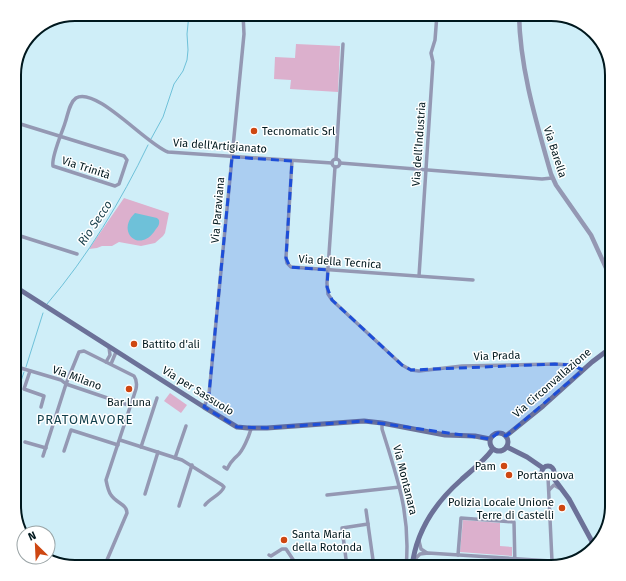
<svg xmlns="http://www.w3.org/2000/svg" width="626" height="581" viewBox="0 0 626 581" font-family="'Fira Sans',sans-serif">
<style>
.green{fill:#dcb0cd}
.water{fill:#6ec1d9}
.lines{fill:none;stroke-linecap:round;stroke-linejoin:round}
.stream{stroke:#6ec1d9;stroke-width:1}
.minor{stroke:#9498b3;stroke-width:3.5}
.tertiary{stroke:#9498b3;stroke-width:4.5}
.secondary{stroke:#6c7198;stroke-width:5}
.marked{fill:#1d4ed8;fill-opacity:0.2;stroke:#1d4ed8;stroke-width:3;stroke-dasharray:8 5;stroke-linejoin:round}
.poi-dot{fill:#ce4712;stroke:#fff;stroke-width:1.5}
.labels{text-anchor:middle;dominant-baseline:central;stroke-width:3;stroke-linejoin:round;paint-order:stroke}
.poi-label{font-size:11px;fill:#00181e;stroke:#fff;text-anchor:start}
.street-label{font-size:11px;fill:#00181e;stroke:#fff}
.water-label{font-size:12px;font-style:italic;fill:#1a414c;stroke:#fff}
.quarter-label{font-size:13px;letter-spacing:1px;fill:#123f4b;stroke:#fff}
.rim{fill:none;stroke:#00181e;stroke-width:2}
</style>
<rect width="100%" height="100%" fill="#cfeef8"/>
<g class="green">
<polygon points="296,44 340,46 338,92 290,89 291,80 274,79 275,57 295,58"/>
<polygon points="124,198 169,213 165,233 163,236 155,243 141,246 119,242 112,246 102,246 97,248 89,249"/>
<polygon points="170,393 187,405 181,413 164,401"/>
<polygon points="463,520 500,523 500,546 512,547 512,556 460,552"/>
</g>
<path class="water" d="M135 213 157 218 159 220C160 226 157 227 154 232 138 253 116 231 135 213Z"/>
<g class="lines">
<g class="stream">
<polyline points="151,139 163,117 174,84 183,71 187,60 188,50 187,34 189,14"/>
<path d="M47 304C88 256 121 201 148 145"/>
<polyline points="26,367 43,313"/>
<polyline points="14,402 24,372"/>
</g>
<g class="minor">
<polyline points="32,34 33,37"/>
<path d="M14 122 124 156 127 160 119 184 115 186 53 166C51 157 62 133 65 123 68 115 69 103 76 98 96 86 147 145 168 152L332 163"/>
<polyline points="336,159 343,44"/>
<circle cx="336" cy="163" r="4"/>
<polyline points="292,161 286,258 287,263 291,267 473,280"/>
<polyline points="340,163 542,179 552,178"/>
<polyline points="335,167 327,283 328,294 332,300 402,365 411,370 419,371 462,366 555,364 572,365 583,370"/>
<polyline points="14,234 77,254"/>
<polyline points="419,276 433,62 431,53 435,40 437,14"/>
<polyline points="106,362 110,355 109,347"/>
<polyline points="111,364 116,352"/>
<polyline points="14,366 61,380 66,384 131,406"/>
<polyline points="30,371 24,389 44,396 41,407"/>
<polyline points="14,377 18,367"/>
<polyline points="204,407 209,394 244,34 243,14"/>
<path d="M382 423V429C397 477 411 515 406 567"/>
<path d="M120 440 182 460 222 485 224 487C221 495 210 498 205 505"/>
<polyline points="25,442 46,448"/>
<polyline points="141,447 157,398"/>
<polyline points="64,451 71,430 118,445"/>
<path d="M43 456 66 384 79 352 84 351 134 376C137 380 137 384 136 389L106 480C107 485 108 491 111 495 116 503 127 504 127 513L104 567"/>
<polyline points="175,458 186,426"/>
<path d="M224 467 227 469C231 461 232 461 237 456 243 451 249 436 251 429"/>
<polyline points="548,477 552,561"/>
<polyline points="549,490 554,485 559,488"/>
<polyline points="145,494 158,452"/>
<polyline points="327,495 400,487"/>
<polyline points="179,506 192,465"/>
<polyline points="366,510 374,567"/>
<polyline points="419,541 421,549 427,553"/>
<polyline points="269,555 271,556 282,549 286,549 298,567"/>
<polyline points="458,555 461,518 514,522 515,567"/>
<polyline points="415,559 420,554 428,553 567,562"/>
<polyline points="347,567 342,528 368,524"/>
</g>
<path class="tertiary" d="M519 14C520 69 536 121 551 174L556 185 591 235 612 281"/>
<g class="secondary">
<polyline points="14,286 204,407 237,427 248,428 267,428 364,421 382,423 445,435 475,436 490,439"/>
<circle cx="499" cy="442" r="9"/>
<polyline points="506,436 543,406 592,362 612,347"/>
<polyline points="507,447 527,457 543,468"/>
<circle cx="548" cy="472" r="6"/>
<polyline points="552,476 569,499 595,547"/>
<path d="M412 567C416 531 435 503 461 480 472 470 484 461 492 450"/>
</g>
</g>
<path class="marked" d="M232 157 292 161 286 258 290 267 328 270 327 287 332 300 402 365 411 370 555 364 572 365 583 370 506 436 498 433 490 439 364 421 267 428 237 427 204 407 209 394Z"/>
<g class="poi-dot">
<circle cx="254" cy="131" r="4"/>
<circle cx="134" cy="344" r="4"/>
<circle cx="129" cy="389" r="4"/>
<circle cx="504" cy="466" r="4"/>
<circle cx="509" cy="475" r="4"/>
<circle cx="562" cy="508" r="4"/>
<circle cx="284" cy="540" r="4"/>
</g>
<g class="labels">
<g class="poi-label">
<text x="262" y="131">Tecnomatic Srl</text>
<text x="142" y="344">Battito d'ali</text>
<text x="129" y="402" text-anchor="middle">Bar Luna</text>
<text x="496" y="466" text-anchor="end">Pam</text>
<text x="517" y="475">Portanuova</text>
<text x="554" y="502" text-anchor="end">Polizia Locale Unione<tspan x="554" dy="13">Terre di Castelli</tspan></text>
<text x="292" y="534">Santa Maria<tspan x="292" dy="13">della Rotonda</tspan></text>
</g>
<g class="street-label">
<text transform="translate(419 144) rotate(-86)">Via dell’Industria</text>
<text transform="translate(220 146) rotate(4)">Via dell'Artigianato</text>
<text transform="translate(555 152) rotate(72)">Via Barella</text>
<text transform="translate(86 168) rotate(18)">Via Trinità</text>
<text transform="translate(218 210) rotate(-85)">Via Paraviana</text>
<text transform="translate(340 262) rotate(4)">Via della Tecnica</text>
<text transform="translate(497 356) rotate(-2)">Via Prada</text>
<text transform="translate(77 378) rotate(20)">Via Milano</text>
<text transform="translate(552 383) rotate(-41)">Via Circonvallazione</text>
<text transform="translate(198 391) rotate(32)">Via per Sassuolo</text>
<text transform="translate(405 480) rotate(76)">Via Montanara</text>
</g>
<g class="water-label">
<text transform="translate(95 223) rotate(-56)">Rio Secco</text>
</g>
<g class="quarter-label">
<text x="85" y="419">PRATOMAVORE</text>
</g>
</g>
<path d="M0 0H626V581H0ZM75 21H551A54 54 0 0 1 605 75V506A54 54 0 0 1 551 560H75A54 54 0 0 1 21 506V75A54 54 0 0 1 75 21Z" fill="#fff" fill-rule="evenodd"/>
<path class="rim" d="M75 21H551A54 54 0 0 1 605 75V506A54 54 0 0 1 551 560H75A54 54 0 0 1 21 506V75A54 54 0 0 1 75 21Z"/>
<g transform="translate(36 545) rotate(336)"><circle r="19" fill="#ffffff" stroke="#99a3a5"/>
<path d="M0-3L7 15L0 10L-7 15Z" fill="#ce4712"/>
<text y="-6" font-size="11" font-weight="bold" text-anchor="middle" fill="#00181e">N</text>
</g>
</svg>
